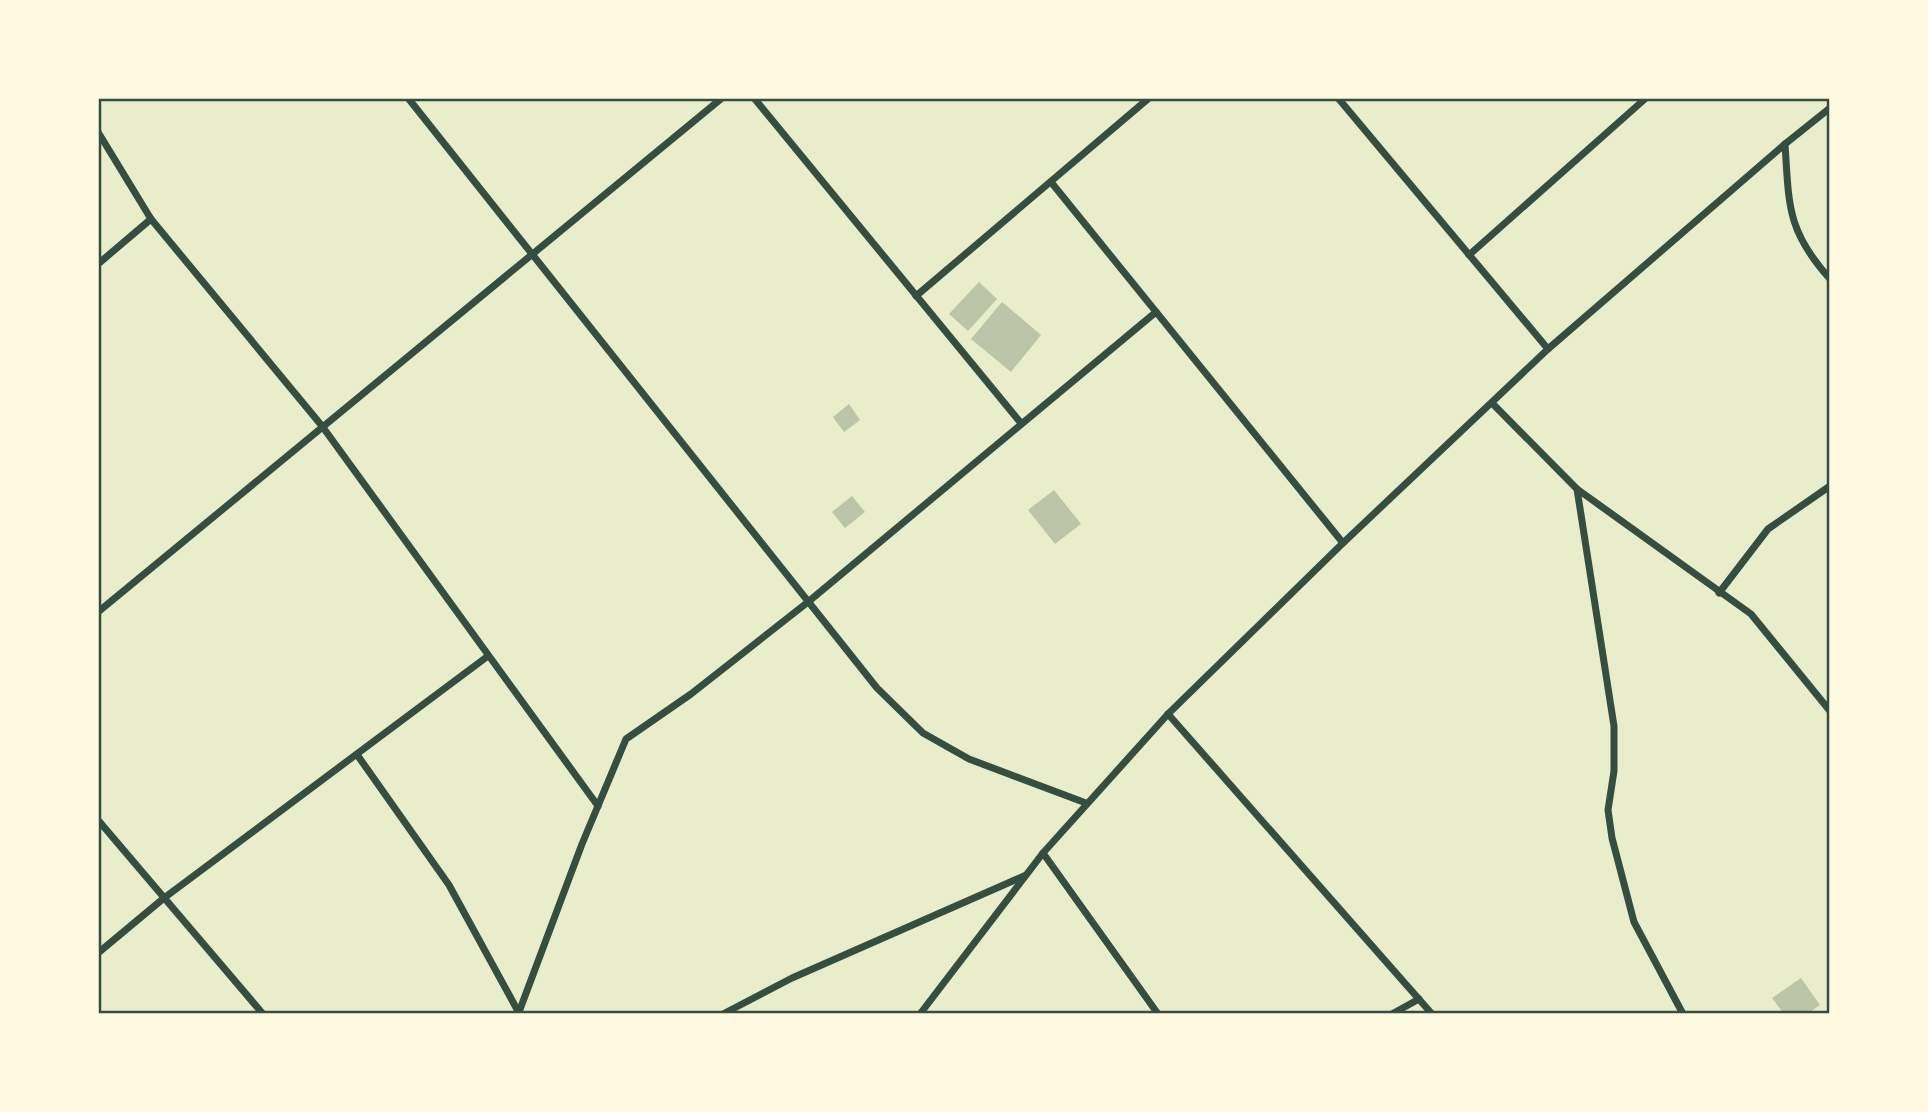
<svg xmlns="http://www.w3.org/2000/svg" width="1928" height="1112" viewBox="0 0 1928 1112" font-family="'IBM Plex Serif',serif">
<style>
.building{fill:#bcc5a7}
.lines{fill:none;stroke-linecap:round;stroke-linejoin:round}
.minor{stroke:#344e41;stroke-width:7}
.neatline{fill:none;stroke:#344e41;stroke-width:2.5}
</style>
<rect width="100%" height="100%" fill="#e9edc9"/>
<g class="building">
<polygon points="979,282 997,299 968,331 949,314"/>
<polygon points="1002,302 1041,335 1011,372 971,339"/>
<polygon points="849,404 860,420 844,432 833,417"/>
<polygon points="1054,490 1081,524 1055,544 1028,510"/>
<polygon points="852,496 865,512 845,528 832,512"/>
<polygon points="1801,978 1820,1005 1807,1014 1784,1014 1772,998"/>
</g>
<g class="lines">
<g class="minor">
<polyline points="408,98 877,688 923,733 969,759 1086,803"/>
<polyline points="754,98 1020,422"/>
<polyline points="1338,98 1548,349"/>
<path d="M1830 108 1785 144C1789 206 1787 231 1830 279"/>
<polyline points="98,132 151,219 322,426 598,806"/>
<polyline points="1051,182 1343,543"/>
<polyline points="1469,255 1646,98"/>
<polyline points="98,264 151,219"/>
<polyline points="916,296 1149,98"/>
<polyline points="1492,403 1577,489 1751,614 1830,711"/>
<polyline points="1577,489 1614,726 1614,771 1608,810 1612,838 1634,922 1683,1014"/>
<polyline points="1719,593 1768,529 1830,486"/>
<polyline points="98,612 722,98"/>
<polyline points="1168,714 1432,1014"/>
<polyline points="358,756 449,885 519,1013"/>
<polyline points="98,820 263,1014"/>
<polyline points="1043,853 1158,1014"/>
<polyline points="98,953 164,898 488,656"/>
<polyline points="519,1012 582,844 626,739 691,694 808,602 1156,312"/>
<polyline points="723,1014 792,978 1024,876"/>
<polyline points="920,1014 1043,853 1168,714 1343,543 1548,349 1785,144"/>
<polyline points="1392,1014 1419,999"/>
</g>
</g>
<rect width="1928" height="1112" fill="none" stroke="#fefae0" stroke-width="200"/>
<rect x="100" y="100" width="1728" height="912" class="neatline"/>
</svg>
